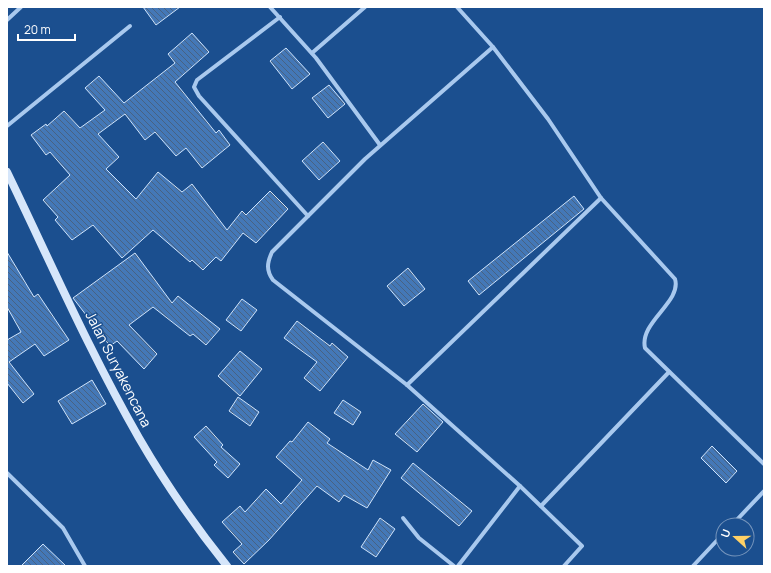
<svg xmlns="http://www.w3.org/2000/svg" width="771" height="573" viewBox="0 0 771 573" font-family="Manrope,sans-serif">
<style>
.building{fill:url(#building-back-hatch);stroke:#cfe3fa}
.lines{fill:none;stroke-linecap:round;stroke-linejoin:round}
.street{stroke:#a9c9ee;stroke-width:4}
.secondary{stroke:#d6e6fa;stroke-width:8}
.labels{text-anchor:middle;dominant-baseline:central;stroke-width:3;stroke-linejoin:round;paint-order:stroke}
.street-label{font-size:14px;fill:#fff;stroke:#1b4f8f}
</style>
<defs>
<pattern id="building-back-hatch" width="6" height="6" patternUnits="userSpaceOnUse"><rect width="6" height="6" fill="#4478b7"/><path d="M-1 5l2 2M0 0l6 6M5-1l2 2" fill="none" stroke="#486282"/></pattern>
</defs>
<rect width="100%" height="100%" fill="#1b4f8f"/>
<g class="building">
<polygon points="143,7 180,7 156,25"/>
<polygon points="192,33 209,52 175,82 216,133 219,130 230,145 202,168 186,148 176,156 155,132 145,140 125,114 98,134 119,157 106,169 136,199 158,172 182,192 192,184 227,230 242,211 246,215 270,191 288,209 256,243 243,233 221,261 216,257 203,270 192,260 190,262 153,230 122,258 93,225 72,240 55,220 58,217 43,200 70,175 50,152 46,155 31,135 46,124 47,126 64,111 80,128 105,110 85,88 99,76 124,103 175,63 168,54"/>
<polygon points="286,48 310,74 292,89 270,61"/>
<polygon points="329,85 345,104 328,118 312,98"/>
<polygon points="323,142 340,161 319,180 302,161"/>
<polygon points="574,196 584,209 479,295 468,281"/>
<polygon points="7,252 34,297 38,294 69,340 44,356 35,344 9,362 34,394 23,403 7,383 7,340 21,332 7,307"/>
<polygon points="135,253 172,303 178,296 220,329 206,345 193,334 190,336 153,307 129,325 157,354 144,369 117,341 110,346 73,298"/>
<polygon points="408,268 425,289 404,306 387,286"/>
<polygon points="242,299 257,310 241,331 226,320"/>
<polygon points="297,321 330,346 332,343 348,357 320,391 304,378 317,362 284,338"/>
<polygon points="240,351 262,369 240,396 218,376"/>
<polygon points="92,380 106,404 72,424 58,401"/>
<polygon points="238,397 259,412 250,426 229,411"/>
<polygon points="343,400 361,412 353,425 334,413"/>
<polygon points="423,404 443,422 417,452 395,434"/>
<polygon points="308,422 330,439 327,443 368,470 373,460 391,470 367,508 344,495 339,502 317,486 269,540 244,564 233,552 242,544 222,522 240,506 245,512 266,489 281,504 302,480 276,457 290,441 292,442"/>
<polygon points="206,426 223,445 221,447 240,464 228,478 214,465 217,462 194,437"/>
<polygon points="712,446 737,471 726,483 701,458"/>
<polygon points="413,463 472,511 459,526 401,478"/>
<polygon points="380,518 395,529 376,557 361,547"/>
<polygon points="43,544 66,566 21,566"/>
</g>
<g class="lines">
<g class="street">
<polyline points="270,7 316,58 380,145"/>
<path d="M457 7 493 47 548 119 601 198 675 279C682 302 639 322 645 348L764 464"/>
<polyline points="280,17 197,80 194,87 199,96 308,216"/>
<polyline points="7,20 21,7"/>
<path d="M493 47 365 159 272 252C267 263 266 270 273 280L407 385 520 486 582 546 564 566"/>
<polyline points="312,53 365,7"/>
<polyline points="7,126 130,26"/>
<polyline points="407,385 601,198"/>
<polyline points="7,473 63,528 85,566"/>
<polyline points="541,506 669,372"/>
<polyline points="403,518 419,538 454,566"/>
<polyline points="732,525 764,491"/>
<polyline points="458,566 520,486"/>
<polyline points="693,566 723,534"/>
</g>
<path class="secondary" d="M7 172C50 261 90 353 139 438 165 483 195 526 227 566"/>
</g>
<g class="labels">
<g class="street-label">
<text transform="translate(119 369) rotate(63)">Jalan Suryakencana</text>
</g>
</g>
<rect width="771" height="573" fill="none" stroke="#ffffff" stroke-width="16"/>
<g transform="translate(735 537) rotate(291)"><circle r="19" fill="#1b4f8f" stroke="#7695bc"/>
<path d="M0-3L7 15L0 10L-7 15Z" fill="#ffd166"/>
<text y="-6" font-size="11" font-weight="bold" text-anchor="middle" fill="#ffffff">U</text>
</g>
<path d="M18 34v6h57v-6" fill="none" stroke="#ffffff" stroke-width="2"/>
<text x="24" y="34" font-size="12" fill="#ffffff" stroke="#1b4f8f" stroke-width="3" paint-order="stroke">20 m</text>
</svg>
